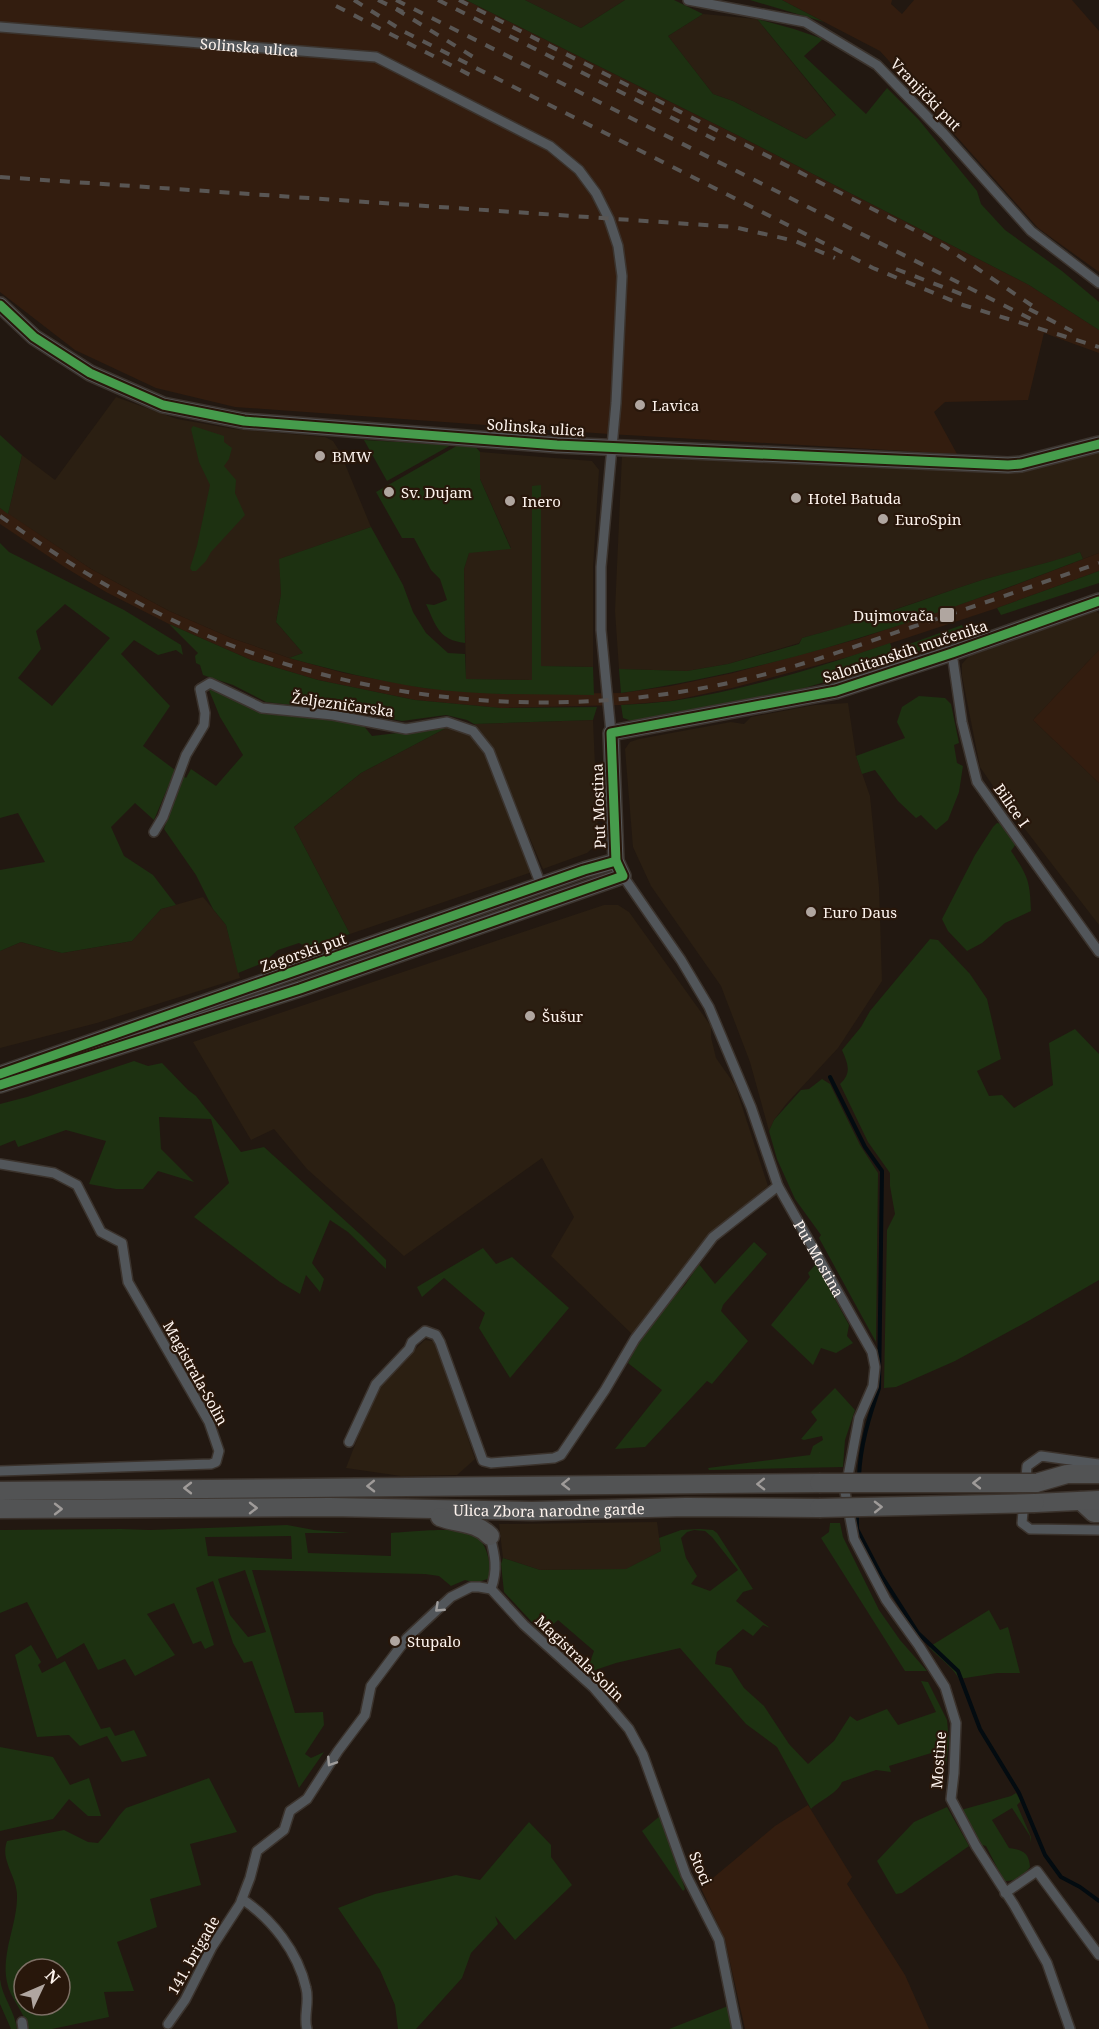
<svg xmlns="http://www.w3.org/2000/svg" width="1099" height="2029" viewBox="0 0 1099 2029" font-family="'Noto Serif',serif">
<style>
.commercial{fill:#2b1f12}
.built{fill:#331d0f}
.green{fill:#1d3111;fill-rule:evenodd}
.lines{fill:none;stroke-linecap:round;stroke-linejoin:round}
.stream{stroke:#030b10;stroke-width:4}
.street-casing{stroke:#3b332d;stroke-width:12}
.primary-casing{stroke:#3b332d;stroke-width:18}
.highway-casing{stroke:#3b332d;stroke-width:21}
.street{stroke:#52565a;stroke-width:9}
.primary{stroke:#555658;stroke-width:15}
.highway{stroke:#525354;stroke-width:18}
.rail{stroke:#595654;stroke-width:4;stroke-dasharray:10 10;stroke-linecap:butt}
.highway-bridge-casing{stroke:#3b332d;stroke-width:21;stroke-linecap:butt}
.highway-bridge{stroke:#525354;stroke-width:18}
.cycleway-casing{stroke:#28170b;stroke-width:13}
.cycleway{stroke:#469c4c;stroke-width:9}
.oneway{stroke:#9f9b99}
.oneway2{stroke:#9f9d9c}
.poi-dot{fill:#b0a6a0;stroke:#28170b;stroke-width:2}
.labels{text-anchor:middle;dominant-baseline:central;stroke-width:4.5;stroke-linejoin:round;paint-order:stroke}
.street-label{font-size:15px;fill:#fdf3ed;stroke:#28170b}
.poi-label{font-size:15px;fill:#fdf3ed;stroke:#28170b;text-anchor:start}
</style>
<rect width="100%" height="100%" fill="#221811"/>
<g class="commercial">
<polygon points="525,0 625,0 581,28"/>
<polygon points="703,14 757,19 836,116 806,139 733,101 713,94 668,36"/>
<polygon points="116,397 177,419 234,429 325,437 333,441 340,452 371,527 280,559 281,594 276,622 303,653 289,658 231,638 169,611 91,569 8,514 22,455 55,480"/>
<polygon points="1099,451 1099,553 1083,559 1080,552 1061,559 982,580 843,627 802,638 799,643 728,664 687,671 619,669 615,611 622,455 1019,473"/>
<polygon points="480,452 592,461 599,470 593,568 593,667 541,666 541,486 532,486 532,680 466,679 464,569 469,552 511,548 480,479"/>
<polygon points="1096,611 1099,614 1099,650 1033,720 1099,783 1099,925 1004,802 980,767 962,676 962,664 969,656"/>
<polygon points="848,703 856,756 870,796 879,887 882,981 838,1048 786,1104 774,1120 769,1131 750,1062 721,986 651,886 633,847 625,749 630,742 639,739 731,722 744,724 751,717 815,705"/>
<polygon points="593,720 598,833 597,844 587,853 543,869 493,752 474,724"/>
<polygon points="448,727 469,733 481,745 499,786 532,872 350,934 294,827 361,773"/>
<polygon points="203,897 226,925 240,978 97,1023 0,1048 0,951 21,942 62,953 132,941 161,909"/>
<polygon points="604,905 618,905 629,912 711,1026 711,1037 716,1058 735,1085 768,1186 711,1233 633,1335 551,1256 574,1217 542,1158 404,1256 307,1169 274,1129 251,1140 193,1042"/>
<polygon points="425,1340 433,1341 436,1344 475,1459 457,1475 401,1476 346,1468 370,1406 384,1379"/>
<polygon points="657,1522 661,1551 627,1569 540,1570 503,1558 499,1524"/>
</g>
<g class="built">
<polygon points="0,0 466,0 739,136 1029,285 1099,330 1099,353 1044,333 1028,400 945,402 934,412 957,454 609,434 235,407 156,388 75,350 0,292"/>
<polygon points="782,0 892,0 891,4 902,14 914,0 1072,0 1099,31 1099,272 1038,228 880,51"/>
<polygon points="0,508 91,569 169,611 231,638 289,658 344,673 425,688 508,694 621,693 671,686 733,673 858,639 1005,589 1099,553 1099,571 997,608 852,656 732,688 671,701 621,705 501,708 415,700 318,680 251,660 169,624 106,592 66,568 0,524"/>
<polygon points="1099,650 1099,783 1033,720"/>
<polygon points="808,1805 852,1877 847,1884 905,1975 929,2029 745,2029 725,1940 701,1888 775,1826"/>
</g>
<g class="green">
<polygon points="466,0 525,0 581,28 625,0 674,0 703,14 668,36 713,94 733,101 806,139 836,115 757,19 794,29 823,39 804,56 866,114 887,88 919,120 977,191 981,204 1005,230 1062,271 1099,302 1099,330 1029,285 739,136"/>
<polygon points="750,0 782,0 824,22"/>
<polygon points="193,426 224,436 224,442 232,448 229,459 224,466 236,480 235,493 245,515 211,552 206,561 196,571 192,571 190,568 197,546 210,485 199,462 191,429"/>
<polygon points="0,435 22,455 8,514 0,508"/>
<polygon points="364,440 451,445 387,481"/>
<path d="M460 444 475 446 480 452V479L511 549 469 553 464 569 465 643C439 640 436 626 426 604L434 605 447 600 440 579 431 570 414 538H402L376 492Z"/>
<path d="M541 485V666L593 667 594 695C538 694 480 696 424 688 378 681 333 670 289 658L303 653 276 622 281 594 279 559 371 527 403 585 413 612 426 633 448 653 465 654 466 679 532 680V486Z"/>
<path d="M0 543 9 552 124 610 181 645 183 655 176 650 158 655 134 640 121 654 170 706 143 746 175 770 154 820 135 803 111 827 124 856 153 875 176 905 161 909 132 941 62 953 21 942 0 951V870L45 862 18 813 0 818ZM65 604 110 638 52 706 18 678 41 649 36 631Z"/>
<path d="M1080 552 1083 559C933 617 780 670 621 693L619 669 687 671 728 664 799 644 802 638C863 622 922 600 982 580 1015 570 1048 564 1080 552Z"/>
<polygon points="1099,571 1099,583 1001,615 997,608"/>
<polygon points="169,624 251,660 318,680 415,700 501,708 597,707 593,720 474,724 467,720 446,715 402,721 360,713 343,706 318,708 266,702 233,685 203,675 200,665 196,663 195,656 198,653"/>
<polygon points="962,625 966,635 908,656 904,646"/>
<path d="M890 643 896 661 791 692 678 714 632 721 623 718 621 705C638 704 655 703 672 701 745 690 820 667 890 643Z"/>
<polygon points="209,690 214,690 264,713 332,719 363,725 372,736 448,727 361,773 294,827 350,934 306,947 299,943 278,950 263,963 238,973 226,925 213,909 196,875 164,829 182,775 186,778 191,769 216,786 243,755 220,717"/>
<polygon points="919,696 945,698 951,704 959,743 954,745 957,763 963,766 959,792 948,820 936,830 921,815 916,818 898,801 875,770 862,774 856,756 905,738 897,722 902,707"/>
<path d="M997 823 1002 824 1016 844 1011 851C1028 876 1030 881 1031 911L1005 923 982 943 967 951 948 931 942 919 975 855 993 827Z"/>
<path d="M930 939 938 940 970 974 987 999 1001 1059 977 1071 989 1096 1002 1095 1014 1108 1053 1085 1049 1043 1075 1029 1099 1054V1280L1030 1320 955 1361 896 1387 884 1388 887 1230 895 1214 890 1186V1173L868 1142 840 1084C852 1073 848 1064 842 1050L861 1027 870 1011Z"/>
<polygon points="134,1061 148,1066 162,1063 188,1090 196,1096 241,1152 264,1147 361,1235 386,1260 386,1269 348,1232 330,1220 312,1263 324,1279 320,1292 306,1275 300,1294 280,1282 194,1217 229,1183 211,1119 159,1117 161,1149 194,1182 158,1171 143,1189 116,1189 89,1184 106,1141 66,1130 18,1147 15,1140 0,1146 0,1104 27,1097"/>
<polygon points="822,1079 830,1084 860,1145 878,1173 876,1342 819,1238 821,1235 795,1199 777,1159 769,1131 774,1120 801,1090 809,1089"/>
<polygon points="754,1242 767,1254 723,1305 721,1311 748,1341 712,1384 707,1381 645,1447 615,1449 662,1390 628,1363 639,1342 663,1309 685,1285 699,1264 715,1284"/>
<polygon points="483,1248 496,1264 512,1257 569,1308 510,1378 479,1328 485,1313 444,1278 422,1297 417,1287"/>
<polygon points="816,1264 849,1325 847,1336 853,1343 836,1353 821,1348 813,1365 771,1325 810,1277 808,1273"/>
<polygon points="835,1388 855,1410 845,1440 843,1467 709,1470 708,1468 810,1455 813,1446 823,1440 822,1436 804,1440 801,1439 817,1420 811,1412"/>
<polygon points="830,1523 840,1523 843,1537 879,1610 900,1640 927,1671 905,1671 821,1538 829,1532"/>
<path d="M287 1525 314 1530 350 1533H305L308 1553 391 1556V1533C407 1532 457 1527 471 1533 487 1540 491 1563 490 1578L476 1583 465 1580 451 1586 439 1576 425 1574 252 1570 295 1713 323 1712 324 1725 305 1754 311 1758 324 1752 299 1788 252 1661 244 1663 233 1643 213 1581 196 1588 214 1645 205 1649 201 1641 193 1644 174 1603 147 1614 175 1655 135 1676 125 1659 98 1670 84 1643 57 1659 27 1602 0 1613V1530L121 1529 150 1530ZM291 1536 292 1559 208 1556 205 1537ZM245 1570 266 1632 248 1637 230 1615 218 1579Z"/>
<path d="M700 1529 713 1530 717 1533 753 1589 743 1592 736 1601 770 1628 763 1625 753 1636 743 1629 717 1652 715 1664 731 1668 744 1688 764 1706 789 1744 808 1764 834 1741 850 1716 857 1721 887 1709 898 1725 936 1712 921 1681 928 1682 947 1720 949 1741 946 1766 941 1750 889 1766 891 1772 876 1770 842 1782C837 1794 820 1800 811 1809L777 1747 746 1724 680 1648 616 1663 586 1673 594 1651 558 1620 543 1634 504 1592 501 1564 503 1558 540 1570 626 1569 661 1551 659 1538 681 1530ZM694 1530 705 1531 712 1537 738 1570 710 1591 691 1584 697 1576 686 1558 681 1538 687 1532Z"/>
<path d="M989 1610 1000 1630 1008 1627 1020 1673H997L959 1679C952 1666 939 1658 929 1647Z"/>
<polygon points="31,1645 41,1662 38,1665 42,1673 65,1661 101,1729 110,1727 115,1736 134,1730 147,1756 122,1762 107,1736 80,1746 69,1735 37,1737 15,1655"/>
<polygon points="0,1747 53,1757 70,1785 89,1778 101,1816 88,1816 69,1799 53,1819 0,1831"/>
<path d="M209 1778 237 1832 190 1844 201 1885 150 1899 157 1927 117 1942 134 1991 104 1992 109 2017 52 2029H28C25 2012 10 1999 7 1982 1 1951 18 1924 17 1894 16 1875 0 1860 7 1841L64 1830 88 1842 98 1843C109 1832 115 1819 126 1808ZM24 1969H60V2005H24Z"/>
<path d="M1016 1793 1021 1801 1017 1805 1031 1837V1843L1030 1836 1012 1808 992 1820 1009 1848C1022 1850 1029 1852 1030 1867 1023 1876 1015 1882 1004 1881L986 1846 982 1845 961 1810 1011 1796Z"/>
<polygon points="947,1807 969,1846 902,1893 896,1894 877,1861 914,1822"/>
<polygon points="660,1816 685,1889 683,1891 642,1831"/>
<polygon points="529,1822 551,1845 551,1857 572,1885 515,1940 495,1916 498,1924 471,1953 462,1978 416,2029 398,2029 395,2005 380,1970 338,1908 375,1894 456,1875 480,1880"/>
<path d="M0 1979C2 1997 15 2011 17 2029H11L0 2004Z"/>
<polygon points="728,2006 732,2029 669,2029"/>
</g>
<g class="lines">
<g class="stream">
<path d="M830 1077 865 1147 882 1171 879 1388C869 1417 860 1446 859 1477"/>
<polyline points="857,1511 857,1529 881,1575 918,1633 958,1671 980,1729 1019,1793 1045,1855 1061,1877 1080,1887 1099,1901"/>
</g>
<g class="street-casing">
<g id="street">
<polyline points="688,0 805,22 877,65 944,134 1031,231 1099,283"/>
<path id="s1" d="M0 27 376 57 550 146 579 170 596 193 609 219 618 246 622 276 616 403 601 567V630L611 733"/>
<polyline points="952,653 962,722 977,782 1099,952"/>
<polyline points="154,832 163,817 186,755 204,725 205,713 200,689 210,683 262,708 333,715 406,729 447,722 473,731 489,751 541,885"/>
<path id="s2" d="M623 876 681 960 709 1007 751 1107 778 1186 872 1352 875 1367 873 1386 859 1418 845 1492 854 1539 886 1600 919 1646 945 1687 956 1723 954 1773 951 1799 976 1846 1014 1905 1047 1963 1070 2029"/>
<polyline points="0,1164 54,1173 77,1185 101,1232 122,1243 128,1282 209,1422 219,1451 216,1462 211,1464 0,1471"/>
<polyline points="349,1442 376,1384 409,1349 412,1342 425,1331 436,1335 440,1342 483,1461 491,1463 554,1458 561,1455 605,1390 635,1339 713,1237 778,1186"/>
<polyline points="1099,1464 1041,1456 1027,1466 1022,1523 1030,1529 1099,1530"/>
<path d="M490 1536C495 1556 498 1569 491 1589"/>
<polyline points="1005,1893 1037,1871 1099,1955"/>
<path d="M242 1899C272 1919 298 1952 306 1988 310 2002 303 2017 307 2029"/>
<polyline points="22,2022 23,2029"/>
<polyline points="168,2024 185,2000 212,1947 240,1904 250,1878 257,1851 284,1830 290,1811 307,1799 338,1751 365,1715 371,1686 407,1638 451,1597 471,1587 479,1587 491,1589 524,1625 594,1688 629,1729 643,1755 686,1875 719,1940 737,2029"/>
</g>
</g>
<g class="primary-casing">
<g id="primary">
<polyline points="0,305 34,337 90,373 163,405 244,421 557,445 1008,465 1021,464 1099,444"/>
<polyline points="0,1074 584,870 616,861"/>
<polyline points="0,1085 300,989 623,876 616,861 611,733 836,691 952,653 1099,601"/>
</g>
</g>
<g class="highway-casing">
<g id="highway">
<polyline points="1036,1483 1067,1474 1099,1474"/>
<polyline points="0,1491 819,1483"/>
<polyline points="1081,1501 1094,1513 1099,1513"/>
<polyline points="1035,1503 1099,1500"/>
<path id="s3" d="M0 1509 330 1507 532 1511 686 1507 819 1508"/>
<path d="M440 1517C458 1524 476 1521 490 1536"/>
</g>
</g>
<use href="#street" class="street"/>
<use href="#primary" class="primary"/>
<use href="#highway" class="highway"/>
<g class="rail">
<polyline points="354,0 403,31 472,66 873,268 963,305 1099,347"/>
<polyline points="378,0 403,12"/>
<polyline points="396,0 1037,322"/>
<polyline points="438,0 720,142"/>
<polyline points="459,0 922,234 944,246 1040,311"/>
<polyline points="336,6 472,76"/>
<polyline points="396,9 475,58"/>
<polyline points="0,177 734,227 795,241 835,258"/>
<polyline points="896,269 969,297"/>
<polyline points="1029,309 1072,331"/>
<path d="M0 516C53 553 106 588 164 616 343 704 557 725 750 678 801 666 851 648 900 631 967 609 1033 586 1099 563"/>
</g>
<g class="highway-bridge-casing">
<g id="highway-bridge">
<polyline points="819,1483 1036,1483"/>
<polyline points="819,1508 1035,1503"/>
</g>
</g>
<use href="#highway-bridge" class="highway-bridge"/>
<g class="cycleway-casing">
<g id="cycleway">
<polyline points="0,305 34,337 90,373 163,405 244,421 557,445 1008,465 1021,464 1099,444"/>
<polyline points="0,1074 584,870 616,861"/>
<polyline points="0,1085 300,989 623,876 616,861 611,733 836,691 952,653 1099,601"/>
</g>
</g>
<use href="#cycleway" class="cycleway"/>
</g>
<defs><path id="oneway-chevron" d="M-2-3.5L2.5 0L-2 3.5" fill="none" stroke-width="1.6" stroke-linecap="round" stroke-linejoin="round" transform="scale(1.5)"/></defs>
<g class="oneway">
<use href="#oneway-chevron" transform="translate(977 1483) rotate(-180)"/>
<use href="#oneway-chevron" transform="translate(566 1484) rotate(179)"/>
<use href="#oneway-chevron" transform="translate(761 1484) rotate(179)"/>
<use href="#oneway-chevron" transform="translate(371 1486) rotate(179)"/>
<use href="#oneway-chevron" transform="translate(188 1488) rotate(180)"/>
<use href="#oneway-chevron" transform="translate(878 1507) rotate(-1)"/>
<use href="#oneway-chevron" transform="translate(253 1508)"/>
<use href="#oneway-chevron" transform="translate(58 1509)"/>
</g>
<g class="oneway2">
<use href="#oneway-chevron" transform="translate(439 1608) rotate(137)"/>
<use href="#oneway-chevron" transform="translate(331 1762) rotate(123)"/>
</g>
<g class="poi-dot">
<circle cx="640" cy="405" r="6"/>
<circle cx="320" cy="456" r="6"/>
<circle cx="389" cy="492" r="6"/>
<circle cx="796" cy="498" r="6"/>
<circle cx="510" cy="501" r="6"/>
<circle cx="883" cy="519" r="6"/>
<rect x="939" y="607" width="16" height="16" rx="3"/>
<circle cx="811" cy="912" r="6"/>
<circle cx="530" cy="1016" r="6"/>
<circle cx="395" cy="1641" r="6"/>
</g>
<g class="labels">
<g class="street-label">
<text stroke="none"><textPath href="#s1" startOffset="250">Solinska ulica</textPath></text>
<text transform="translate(926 94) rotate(46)">Vranjički put</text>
<text transform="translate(536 427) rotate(4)">Solinska ulica</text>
<text transform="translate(905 651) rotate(-18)">Salonitanskih mučenika</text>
<text transform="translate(343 704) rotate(8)">Željezničarska</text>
<text transform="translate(1012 805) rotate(55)">Bilice I</text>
<text transform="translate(598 806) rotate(-92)">Put Mostina</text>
<text transform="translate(303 952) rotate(-19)">Zagorski put</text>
<text stroke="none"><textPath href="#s2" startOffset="432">Put Mostina</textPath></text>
<text transform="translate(196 1373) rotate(61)">Magistrala-Solin</text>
<text stroke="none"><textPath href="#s3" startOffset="549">Ulica Zbora narodne garde</textPath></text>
<text transform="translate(580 1658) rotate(44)">Magistrala-Solin</text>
<text transform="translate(938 1760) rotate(-86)">Mostine</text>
<text transform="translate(701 1868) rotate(67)">Stoci</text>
<text transform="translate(193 1955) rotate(-60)">141. brigade</text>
</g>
<g class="poi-label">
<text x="652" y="405">Lavica</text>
<text x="332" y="456">BMW</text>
<text x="401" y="492">Sv. Dujam</text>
<text x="808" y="498">Hotel Batuda</text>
<text x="522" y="501">Inero</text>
<text x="895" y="519">EuroSpin</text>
<text x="934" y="615" text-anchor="end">Dujmovača</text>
<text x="823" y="912">Euro Daus</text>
<text x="542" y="1016">Šušur</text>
<text x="407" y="1641">Stupalo</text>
</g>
</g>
<g transform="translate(42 1987) rotate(46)"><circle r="28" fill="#28170b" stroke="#7d6f65" stroke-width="1.5"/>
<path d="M0-4.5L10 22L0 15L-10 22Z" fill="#b0a6a0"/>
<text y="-9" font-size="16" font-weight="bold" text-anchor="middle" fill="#fdf3ed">N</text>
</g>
</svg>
